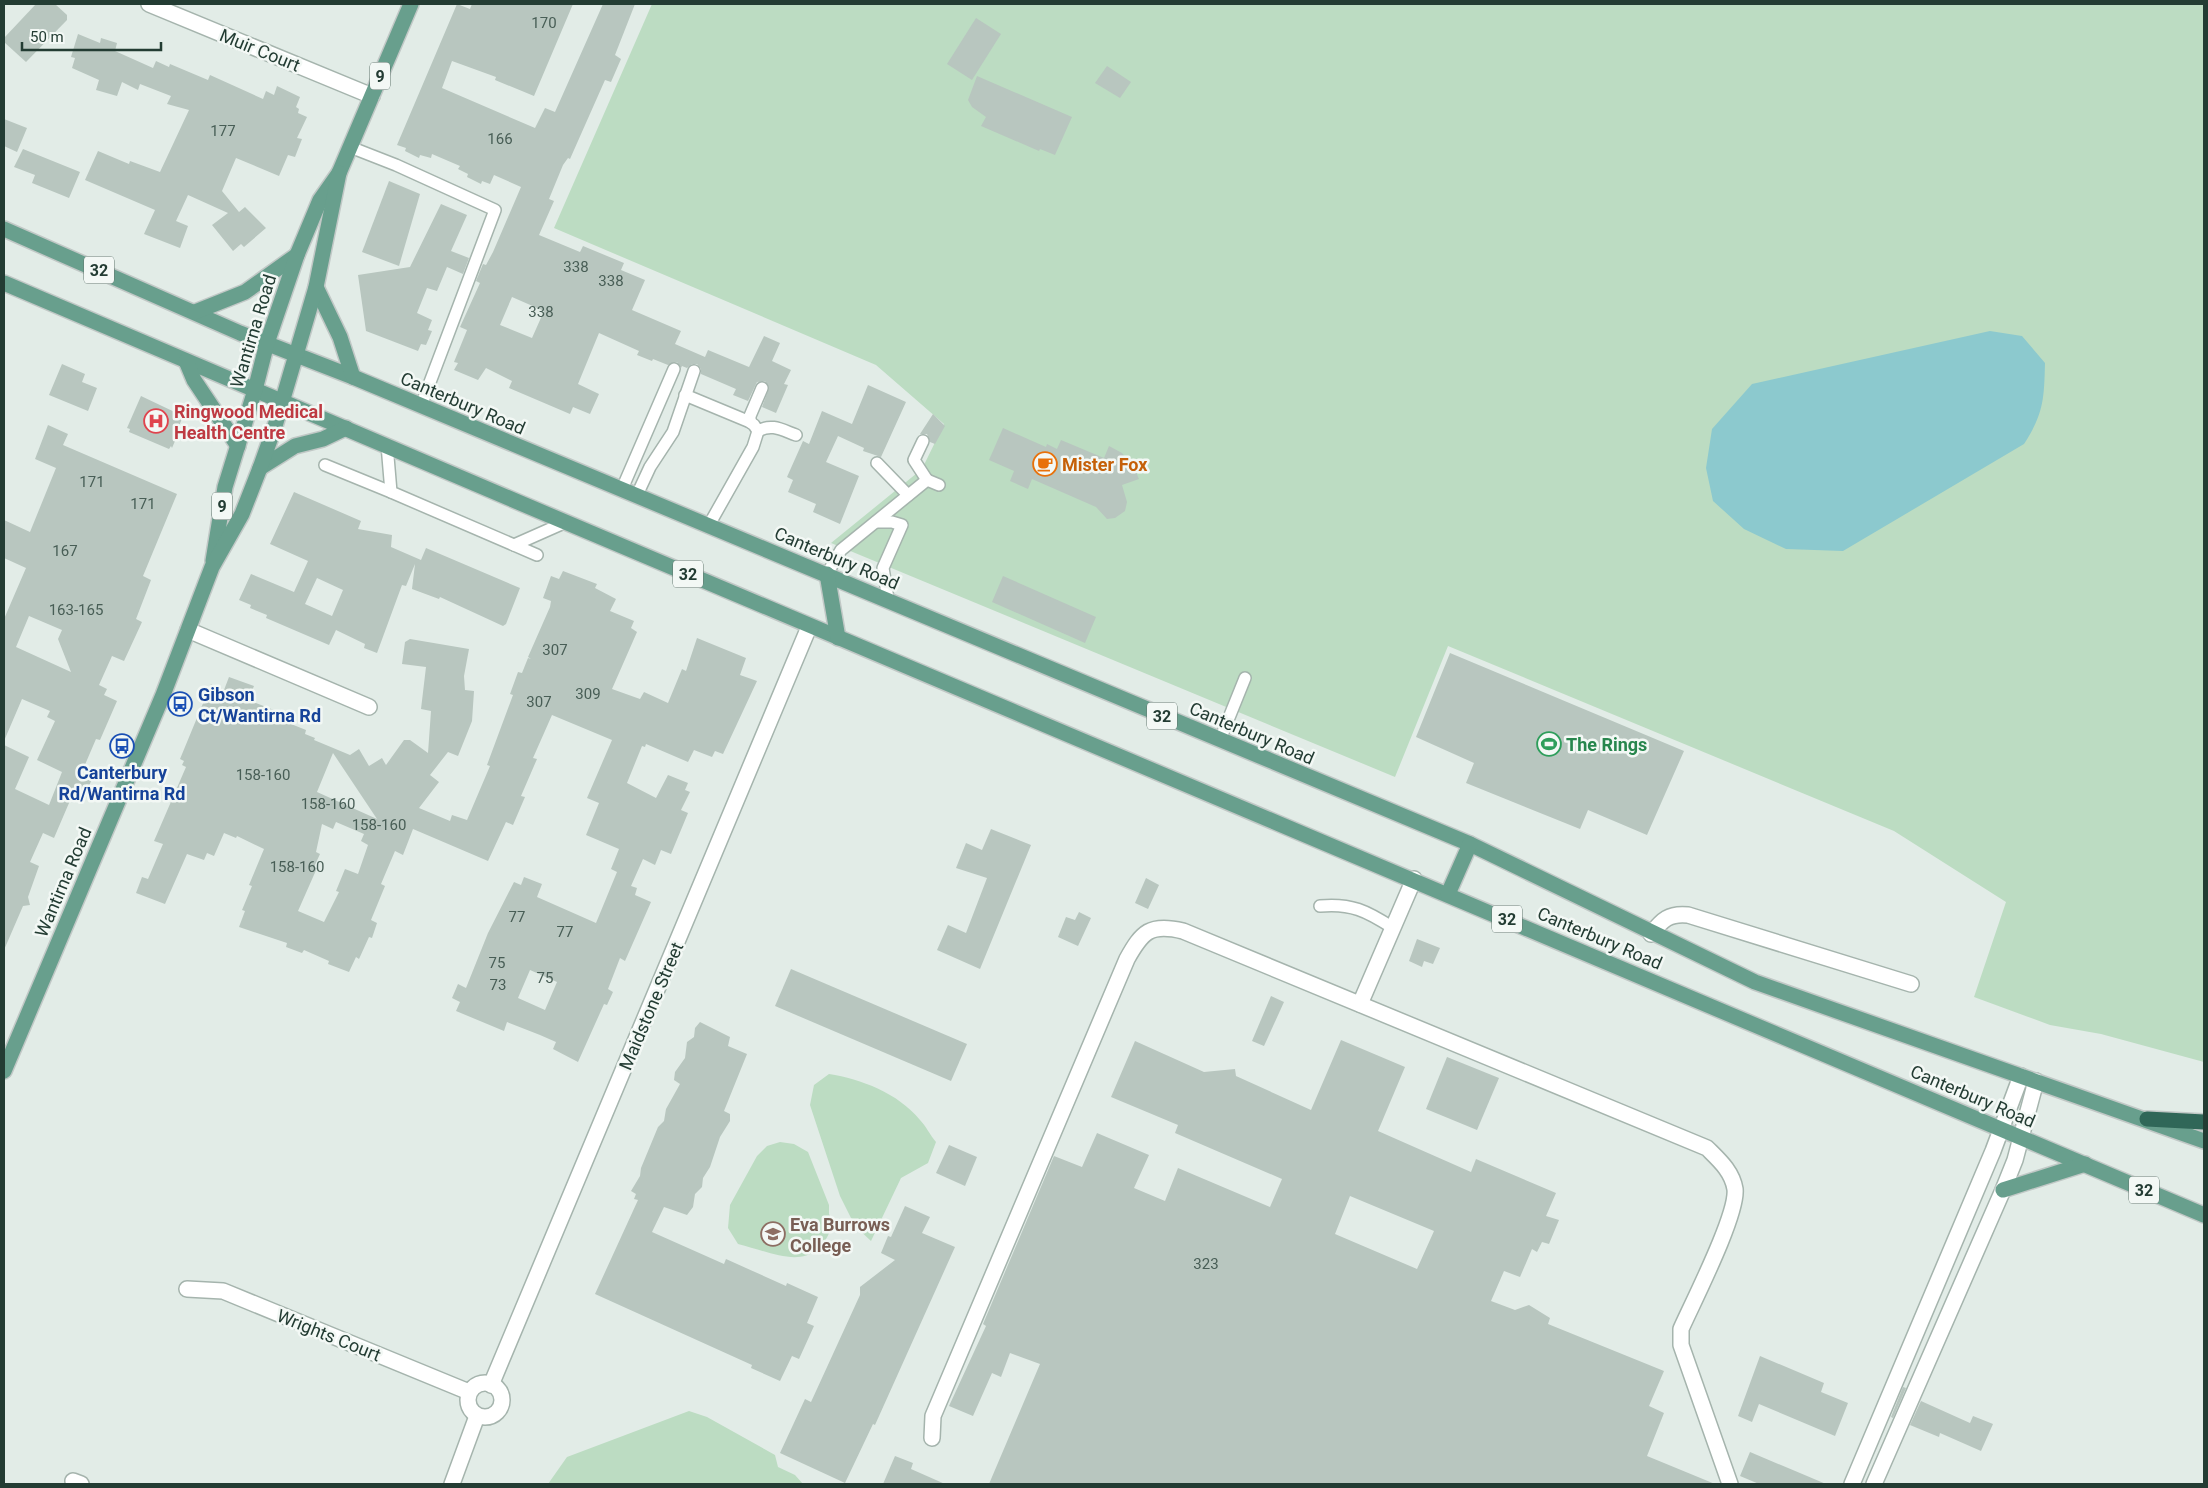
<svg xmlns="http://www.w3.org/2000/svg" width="2208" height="1488" viewBox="0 0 2208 1488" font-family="Roboto,sans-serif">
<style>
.green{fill:#bcdcc2}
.water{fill:#8cc9ce}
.building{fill:#b8c6bf;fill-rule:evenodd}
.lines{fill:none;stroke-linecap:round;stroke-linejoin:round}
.lane-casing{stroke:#a5b4ad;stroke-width:14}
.street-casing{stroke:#a5b4ad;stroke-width:18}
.primary-casing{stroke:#c1c8c6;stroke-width:18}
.highway-casing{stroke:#c1c8c6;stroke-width:18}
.lane{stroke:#fff;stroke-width:11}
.street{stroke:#fff;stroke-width:15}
.primary{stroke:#689f8d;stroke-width:15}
.highway{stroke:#306758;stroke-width:15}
.labels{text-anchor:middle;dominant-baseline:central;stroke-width:5;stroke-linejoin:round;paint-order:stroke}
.number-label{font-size:15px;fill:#485e56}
.shield{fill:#f3f8f5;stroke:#61746d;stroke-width:1}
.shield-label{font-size:16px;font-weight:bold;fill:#233c33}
.street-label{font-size:18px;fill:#233c33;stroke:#f3f8f5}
.health-label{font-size:18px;font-weight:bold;fill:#be3a42;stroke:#f3f8f5;text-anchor:start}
.food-label{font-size:18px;font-weight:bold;fill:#c56008;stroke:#f3f8f5;text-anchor:start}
.transit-label{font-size:18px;font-weight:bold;fill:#164399;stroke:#f3f8f5;text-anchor:start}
.leisure-label{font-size:18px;font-weight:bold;fill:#27864d;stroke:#f3f8f5;text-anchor:start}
.education-label{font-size:18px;font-weight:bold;fill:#785e54;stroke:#f3f8f5;text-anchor:start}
</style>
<rect width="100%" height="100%" fill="#e2ece7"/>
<g class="green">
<polygon points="652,4 2204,4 2204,1062 2101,1034 2050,1025 1974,997 2006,902 1894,831 1448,646 1395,777 831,543 922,469 944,424 876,365 554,228"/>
<path d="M829 1074C861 1079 898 1093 920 1120 926 1126 930 1135 936 1142L928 1163 901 1178 871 1241 855 1226 840 1196 810 1105 814 1085Z"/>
<path d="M780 1142 794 1144 808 1152 829 1205V1214L833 1223C816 1276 778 1254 738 1244L728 1228 730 1205 757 1156 767 1146Z"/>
<polygon points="689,1411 707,1417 775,1455 778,1467 795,1475 803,1484 548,1484 567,1457"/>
</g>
<path class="water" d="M1990 331 2022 336 2045 363C2044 399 2044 413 2024 444L1843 551 1786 549 1744 529 1713 501 1706 468 1712 429 1752 384Z"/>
<g class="building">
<polygon points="36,4 55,4 67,15 67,20 26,62 4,42 4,38"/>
<path d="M457 4 470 9 472 4H573L534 96 495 80 496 77 452 61 442 88 535 128 545 108 555 112 603 4H635L615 55 621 59 611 82 605 80 570 159 568 158 563 165 549 199 554 201 539 235 580 252 583 246 624 263 621 270 645 280 632 310 681 331 675 344 705 357 708 350 749 367 764 336 780 343 772 361 791 370 784 384 788 385 776 413 762 407 769 388 765 381 757 382 748 401 733 395 736 389 701 374V369L697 364H692L687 368 682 366 681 368 677 362 668 365 653 359 652 361 637 355 639 351 599 333 578 384 599 394 590 414 573 407 570 414 509 388 512 381 486 368 478 380 454 370 458 363 454 362 467 330 460 327 480 283 476 281 483 264 486 265 493 252 521 187 494 175 490 184 482 181 481 184 467 177 468 174 458 169 460 166 432 154 431 158 420 155 419 158 405 151 406 148 397 145ZM512 297 544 311 532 338 500 325Z"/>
<polygon points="976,18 1001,34 972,80 947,64"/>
<polygon points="78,34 100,43 101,38 117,43 115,51 153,68 156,61 169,67 170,64 208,80 210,75 263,99 266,91 274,95 277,86 300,97 296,107 299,109 298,113 307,117 297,138 302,139 295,157 288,155 279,176 236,158 222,191 239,212 245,207 266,228 244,247 241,244 233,251 212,225 228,213 188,195 176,221 188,226 180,248 144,234 155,210 85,180 98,151 129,164 130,161 160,172 189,110 167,104 171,96 140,84 138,90 122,82 117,96 96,90 99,80 72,68 75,58 71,57"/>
<polygon points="1107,66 1131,82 1120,98 1095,83"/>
<polygon points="977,76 1072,117 1055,155 1040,149 1039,151 981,126 986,117 972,107 968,100"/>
<polygon points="4,119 27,128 17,152 4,146"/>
<polygon points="23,149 80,172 69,198 32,183 35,175 14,167"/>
<polygon points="389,181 420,194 399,266 362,252"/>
<polygon points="441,204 467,215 451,251 469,258 463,274 447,267 437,291 427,288 417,313 432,320 428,330 432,331 426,345 421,344 418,351 366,331 358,275 410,267"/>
<polygon points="62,364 85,374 82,382 97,388 88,411 49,395"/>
<polygon points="868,385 906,402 881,457 863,451 864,448 838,436 826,462 859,476 840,524 813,512 816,504 788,492 793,480 787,477 803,441 809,444 822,411 852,424"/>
<polygon points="141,396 183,416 179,426 181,427 172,448 171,446 169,449 129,432 130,429 127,428"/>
<polygon points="933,414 945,426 935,444 930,442 927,434 920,434"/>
<path d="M48 425 68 434 63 445 177 494 143 576 151 580 136 619 142 622 124 661 112 656 99 685 107 689 104 695 117 701 100 740 96 739 81 774 92 779 86 793 75 789 54 838 43 833 30 862 39 866 28 897 30 905 23 906 4 950V745L29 757 15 789 49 805 62 772 37 760 55 721 47 717 50 711 22 699 4 741V619L26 568 4 558V520L30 532 56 468 35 459ZM29 616 62 630 58 639 71 672 16 647Z"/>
<polygon points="1003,428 1046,447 1047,444 1057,449 1061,440 1104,458 1109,446 1122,453 1134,467 1139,479 1122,485 1127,502 1125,511 1115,518 1107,519 1096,507 1032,479 1028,489 1010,481 1014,471 989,460"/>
<path d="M294 492 361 521 358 529 392 535 391 547 421 560 426 548 520 588 506 624 503 626 440 597 439 599 412 589 415 564 406 586 402 585 377 653 364 648 365 644 336 630 329 645 266 618 267 615 250 608 251 605 239 600 251 574 294 592 308 561 270 544ZM317 578 343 590 332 616 305 604Z"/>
<path d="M563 571 597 584 595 588 616 599 610 611 634 621 631 628 637 632 612 689 640 699 644 692 668 703 682 669 686 671 697 638 746 658 740 675 757 681 723 754 715 751 712 757 694 750 688 762 646 744 645 747 642 746 627 783 656 798 668 775 688 783 685 790 690 792 681 810 688 813 671 854 661 850 655 865 643 859 631 886 637 888 635 895 651 902 625 961 620 958 608 989 613 992 607 1005 604 1004 578 1062 553 1049 556 1042 540 1035 507 1022 504 1031 456 1011 460 1002 452 998 458 984 466 988 488 933 514 882 521 885 524 877 542 884 537 897 596 923 617 872 611 869 619 849 586 835 599 803 587 798 612 740 552 715 533 758 537 759 521 796 525 797 513 825 506 822 488 861 413 829 403 855 395 851 381 884 385 886 371 920 377 923 372 938 369 937 359 959 356 957 349 972 328 964 329 961 304 950 302 953 286 947 287 943 239 927 245 911 242 910 252 886 249 885 264 849 237 836 236 838 224 833 214 856 207 853 204 860 187 854 165 904 136 893 142 877 148 879 163 844 154 841 186 767 182 765 184 761 180 759 211 684 224 690 229 677 254 686 248 700 279 712 278 714 293 720 291 724 306 730 305 734 315 738 314 740 350 755 359 749 369 766 382 758 386 765 404 740H410L428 753 431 711 421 709 426 667 402 664 405 642 410 639 469 649 464 676 465 690 474 691 472 721 458 756 448 752 430 775 439 782 419 808 450 821 452 815 467 820 490 766 487 765 513 695 510 694 518 672 522 673 528 658 531 659 528 657 550 607 551 601 543 598 551 576 559 579ZM333 753 377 819 317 792ZM336 822 364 834 361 841 368 845 358 874 345 869 336 891 339 892 324 922 298 911 317 868 314 867 320 854 316 852 322 824 333 829ZM530 970 557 982 545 1010 518 998Z"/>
<polygon points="1003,576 1096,617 1085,643 992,602"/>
<polygon points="1450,653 1684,751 1647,835 1588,810 1580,829 1466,783 1474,763 1416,737"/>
<polygon points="991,829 1031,845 980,969 937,950 948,925 966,933 987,878 956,868 966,843 982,850"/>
<polygon points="1146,878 1159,885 1148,909 1135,903"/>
<polygon points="1079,912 1091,918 1078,946 1058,937 1066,917 1075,920"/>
<polygon points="1417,939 1440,948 1433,964 1424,961 1422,967 1409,961"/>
<polygon points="791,969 967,1044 951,1081 775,1006"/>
<polygon points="1271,996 1284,1002 1264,1046 1252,1041"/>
<polygon points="700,1022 730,1037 728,1046 747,1054 724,1111 730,1114 730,1121 720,1137 710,1167 703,1178 702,1187 695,1194 693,1207 687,1215 664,1207 652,1232 724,1264 726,1259 786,1286 787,1283 818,1297 807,1323 814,1326 799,1359 792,1356 780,1381 751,1368 752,1365 595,1294 638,1200 634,1199 636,1194 631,1191 640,1176 641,1168 658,1127 664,1121 666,1109 680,1084 674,1080 675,1072 685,1058 687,1042 694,1037 695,1028"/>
<path d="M1341 1040 1405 1067 1378 1131 1471 1172 1476 1159 1556 1193 1546 1216 1559 1220 1549 1244 1542 1242 1537 1252 1532 1249 1520 1277 1504 1271 1491 1301 1515 1310 1529 1305 1550 1318 1548 1324 1664 1371 1649 1406 1664 1413 1647 1456 1715 1484H989L1040 1364 1010 1353 1001 1377 992 1373 973 1416 949 1406 986 1326 983 1324 1054 1156 1082 1167 1097 1133 1149 1155 1134 1188 1165 1201 1178 1168 1270 1207 1282 1179 1175 1133 1178 1125 1111 1097 1135 1041 1204 1072 1235 1069 1236 1076 1311 1110ZM1350 1196 1434 1231 1417 1269 1335 1234Z"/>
<polygon points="1447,1057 1499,1078 1477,1130 1426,1109"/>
<polygon points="949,1145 977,1157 965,1186 936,1173"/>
<polygon points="905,1206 930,1217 922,1233 955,1247 875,1425 873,1424 845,1483 780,1453 805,1399 811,1402 860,1295 860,1287 895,1260 881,1253 888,1236 891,1237"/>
<polygon points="1760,1356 1824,1383 1821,1392 1848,1403 1835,1436 1759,1404 1752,1422 1738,1416"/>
<polygon points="1903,1387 1906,1388 1893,1418 1891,1417"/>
<polygon points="1921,1401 1970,1423 1973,1416 1993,1424 1981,1451 1940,1433 1939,1437 1910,1425"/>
<polygon points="1750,1452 1826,1484 1759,1484 1740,1476"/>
<polygon points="895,1456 913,1463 911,1469 945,1484 883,1484"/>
</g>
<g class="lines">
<g class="lane-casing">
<g id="lane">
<polyline points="350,147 396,165 495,210 421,406"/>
<polyline points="685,395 750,422 754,425 758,431 753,447 709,525"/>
<polyline points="750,422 750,416 762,388"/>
<path d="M758 431C772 423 782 430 796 435"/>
<polyline points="923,441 914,460 927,480"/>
<polyline points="387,445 391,492 537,555"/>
<polyline points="877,463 908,495"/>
<polyline points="325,465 391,492"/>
<polyline points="622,489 674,369"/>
<polyline points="637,495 650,467 673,432 694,371"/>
<polyline points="876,522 892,522 902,525 883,568 888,599"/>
<polyline points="514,545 566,522"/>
<polyline points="827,574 841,550 927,480 939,485"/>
<polyline points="1220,740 1245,678"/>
<path d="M1320 906C1351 903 1367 911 1393 928"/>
</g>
</g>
<g class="street-casing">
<g id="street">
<polyline points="149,4 372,96"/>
<polyline points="188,630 369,707"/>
<path d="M1651 934C1662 920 1669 913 1688 915L1911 984"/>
<polyline points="1360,1004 1414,879"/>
<polyline points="187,1289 223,1291 469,1392"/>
<circle cx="485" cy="1400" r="17"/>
<polyline points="491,1385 809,627"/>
<path d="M932 1438 933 1416 1127 959C1142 932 1150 923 1183 931L1707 1148C1719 1160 1732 1171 1735 1189 1738 1214 1693 1302 1681 1329V1345L1730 1484"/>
<polyline points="73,1481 81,1484"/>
<polyline points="452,1484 477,1416"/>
<polyline points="1852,1484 1993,1151 2021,1076"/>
<polyline points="1874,1484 2003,1190 2015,1160 2036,1081"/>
</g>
</g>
<g class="primary-casing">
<g id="primary">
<polyline points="4,229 240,333 353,377 1470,844 1755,982 2204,1141"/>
<path d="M4 283C736 597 1472 902 2204 1215"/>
<polyline points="316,287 340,337 353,377"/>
<polyline points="195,312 245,292 297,255"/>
<polyline points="186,361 194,380 238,446"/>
<polyline points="260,468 295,446 323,439 346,428"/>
<polyline points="213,561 225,487 255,390 267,343 297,255 320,200 339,173 411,4"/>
<polyline points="827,574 838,638"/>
<polyline points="1448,894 1470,844"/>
<polyline points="4,1071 163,695 212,567 242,514 260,468 275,426 316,287 339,173"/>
<polyline points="2003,1190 2085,1164"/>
</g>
</g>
<g class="highway-casing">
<polyline id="highway" points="2147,1119 2204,1122"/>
</g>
<use href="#lane" class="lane"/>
<use href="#street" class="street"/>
<use href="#primary" class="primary"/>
<use href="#highway" class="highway"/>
</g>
<defs>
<g id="hospital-ring" transform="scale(1.25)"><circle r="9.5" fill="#f3f8f5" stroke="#e0444e" stroke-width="1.5"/><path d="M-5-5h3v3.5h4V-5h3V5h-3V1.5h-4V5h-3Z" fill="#e0444e"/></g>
<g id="cafe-ring" transform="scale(1.25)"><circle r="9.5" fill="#f3f8f5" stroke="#e8710a" stroke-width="1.5"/><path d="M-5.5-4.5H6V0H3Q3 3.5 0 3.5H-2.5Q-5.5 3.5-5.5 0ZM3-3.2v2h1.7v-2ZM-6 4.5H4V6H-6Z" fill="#e8710a"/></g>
<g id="bus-ring" transform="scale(1.25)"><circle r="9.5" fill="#f3f8f5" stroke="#1a4fb4" stroke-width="1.5"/><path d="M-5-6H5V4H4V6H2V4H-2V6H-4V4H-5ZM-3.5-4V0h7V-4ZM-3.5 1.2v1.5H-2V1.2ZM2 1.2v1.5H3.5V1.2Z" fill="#1a4fb4"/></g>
<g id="stadium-ring" transform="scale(1.25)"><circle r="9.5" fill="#f3f8f5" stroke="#2e9e5b" stroke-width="1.5"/><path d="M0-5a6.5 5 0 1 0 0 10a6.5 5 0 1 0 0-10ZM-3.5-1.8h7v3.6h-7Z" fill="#2e9e5b"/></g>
<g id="university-ring" transform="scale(1.25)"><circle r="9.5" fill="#f3f8f5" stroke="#8d6e63" stroke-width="1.5"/><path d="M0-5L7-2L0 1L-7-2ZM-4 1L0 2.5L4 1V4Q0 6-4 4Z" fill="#8d6e63"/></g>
</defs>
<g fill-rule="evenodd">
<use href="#hospital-ring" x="156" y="421"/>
<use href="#cafe-ring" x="1045" y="464"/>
<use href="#bus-ring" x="180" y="704"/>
<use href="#stadium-ring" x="1549" y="744"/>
<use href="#bus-ring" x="122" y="746"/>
<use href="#university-ring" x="773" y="1234"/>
</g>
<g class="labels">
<g class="number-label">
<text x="544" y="23">170</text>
<text x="223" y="131">177</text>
<text x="500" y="139">166</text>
<text x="576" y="267">338</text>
<text x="611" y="281">338</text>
<text x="541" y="312">338</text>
<text x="92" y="482">171</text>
<text x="143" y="504">171</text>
<text x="65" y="551">167</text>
<text x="76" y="610">163-165</text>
<text x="555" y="650">307</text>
<text x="588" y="694">309</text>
<text x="539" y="702">307</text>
<text x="263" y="775">158-160</text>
<text x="328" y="804">158-160</text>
<text x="379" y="825">158-160</text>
<text x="297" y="867">158-160</text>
<text x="517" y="917">77</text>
<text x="565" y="932">77</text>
<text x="497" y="963">75</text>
<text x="545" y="978">75</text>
<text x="498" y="985">73</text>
<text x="1206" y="1264">323</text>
</g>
<g class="shield">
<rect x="370" y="62.5" width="20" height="27" rx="4"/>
<rect x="84" y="256.5" width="30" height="27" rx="4"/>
<rect x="212" y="492.5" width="20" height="27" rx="4"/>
<rect x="673" y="560.5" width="30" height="27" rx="4"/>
<rect x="1147" y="702.5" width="30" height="27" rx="4"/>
<rect x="1492" y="905.5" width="30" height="27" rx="4"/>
<rect x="2129" y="1176.5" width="30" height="27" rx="4"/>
</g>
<g class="shield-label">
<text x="380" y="76">9</text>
<text x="99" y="270">32</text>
<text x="222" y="506">9</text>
<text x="688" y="574">32</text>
<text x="1162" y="716">32</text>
<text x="1507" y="919">32</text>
<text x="2144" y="1190">32</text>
</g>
<g class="street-label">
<text transform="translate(260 50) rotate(22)">Muir Court</text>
<text transform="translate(253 331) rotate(-73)">Wantirna Road</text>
<text transform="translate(463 403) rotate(23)">Canterbury Road</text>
<text transform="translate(837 558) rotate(23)">Canterbury Road</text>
<text transform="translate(1252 733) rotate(23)">Canterbury Road</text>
<text transform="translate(63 882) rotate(-67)">Wantirna Road</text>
<text transform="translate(1600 938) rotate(23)">Canterbury Road</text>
<text transform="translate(651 1006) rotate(-67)">Maidstone Street</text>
<text transform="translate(1973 1096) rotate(23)">Canterbury Road</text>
<text transform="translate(329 1335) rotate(22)">Wrights Court</text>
</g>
<g class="health-label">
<text x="174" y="411">Ringwood Medical<tspan x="174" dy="21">Health Centre</tspan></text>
</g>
<g class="food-label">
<text x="1062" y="464">Mister Fox</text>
</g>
<g class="transit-label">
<text x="198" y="694">Gibson<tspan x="198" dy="21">Ct/Wantirna Rd</tspan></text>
<text x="122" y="772" text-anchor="middle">Canterbury<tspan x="122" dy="21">Rd/Wantirna Rd</tspan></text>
</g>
<g class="leisure-label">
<text x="1566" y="744">The Rings</text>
</g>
<g class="education-label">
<text x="790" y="1224">Eva Burrows<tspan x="790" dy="21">College</tspan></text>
</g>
</g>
<rect width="2208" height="1488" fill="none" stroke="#233c33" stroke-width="10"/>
<path d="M22 42v8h139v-8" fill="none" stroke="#233c33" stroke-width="2.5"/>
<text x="30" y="42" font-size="15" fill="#233c33" stroke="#f3f8f5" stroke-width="4" paint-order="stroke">50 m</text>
</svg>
